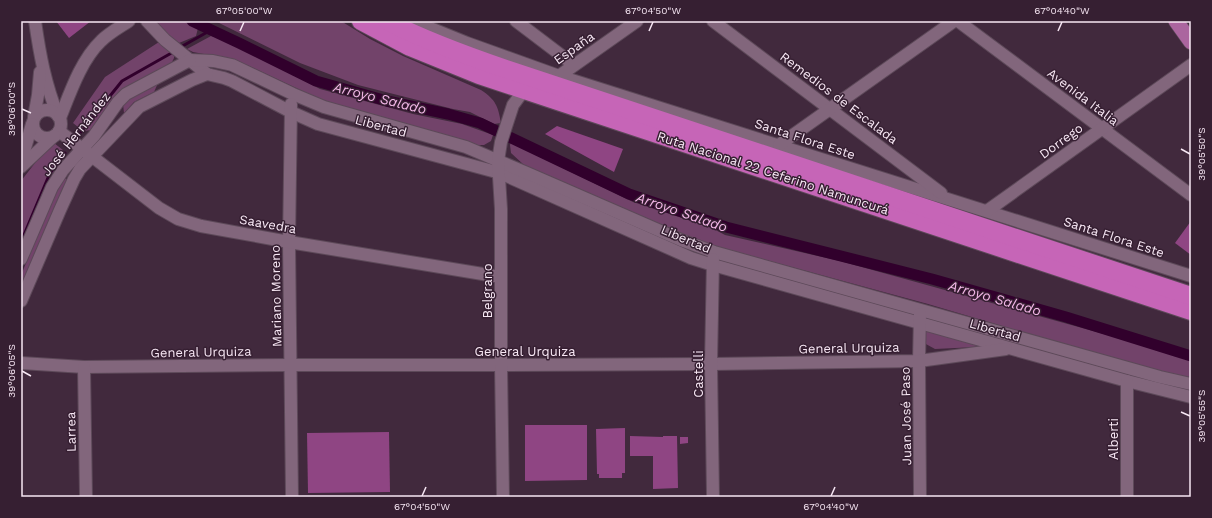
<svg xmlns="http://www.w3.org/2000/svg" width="1212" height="518" viewBox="0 0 1212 518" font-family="'Work Sans',sans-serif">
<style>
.green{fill:#72436a}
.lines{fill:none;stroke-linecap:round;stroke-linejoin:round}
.stream{stroke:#31002c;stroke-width:3}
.canal{stroke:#31002c;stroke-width:11}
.building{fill:#8f4583}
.minor-casing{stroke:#5d4959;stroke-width:14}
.major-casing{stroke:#5d4959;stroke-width:16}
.highway-casing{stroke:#5d4959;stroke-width:20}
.minor{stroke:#82667c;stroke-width:12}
.major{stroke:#ab659f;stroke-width:15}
.highway{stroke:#c665b7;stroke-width:18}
.ticks{fill:none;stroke:#f7e7f4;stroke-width:1.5}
.labels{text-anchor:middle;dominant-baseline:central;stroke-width:3;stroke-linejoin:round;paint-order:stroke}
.street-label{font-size:13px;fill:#f7e7f4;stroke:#361f32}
.water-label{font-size:14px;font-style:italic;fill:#f4b7e8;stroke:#361f32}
.neatline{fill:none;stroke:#f7e7f4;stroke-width:1.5}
.ticks-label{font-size:10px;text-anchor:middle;fill:#f7e7f4}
</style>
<rect width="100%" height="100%" fill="#41293d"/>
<g class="green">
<polygon points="152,21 183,21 198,28 196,36 179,43 158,28"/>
<path d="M215 21H341L370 39 403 56 481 90C496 100 498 106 501 123L494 124 470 112 453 109 358 85 300 63Z"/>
<polygon points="211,36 225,39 237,46 320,89 413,114 462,124 493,135 491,141 484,145 476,145 326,102 249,66 225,58 193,52 187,49"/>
<polygon points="159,42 174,54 174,58 172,62 124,90 92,130 83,131 73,123 105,77"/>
<polygon points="158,83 154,92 134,102 124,113 123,104 125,100"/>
<polygon points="512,138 536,155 633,202 710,227 725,235 840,261 1191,358 1191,379 1056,342 928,304 703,243 524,165 511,153 510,145"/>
<polygon points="54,143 63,150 64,154 63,158 50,176 22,239 21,181 49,145"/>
<polygon points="62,177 68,180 21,290 21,275 48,211 54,192"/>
<polygon points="928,331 977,345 976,347 935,349 924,343 923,334"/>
</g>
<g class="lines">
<g class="stream">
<polyline points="179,48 211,30"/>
<polyline points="81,132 122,81 175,51"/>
<polyline points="21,242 50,173 65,153"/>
</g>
<polyline class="canal" points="192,21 239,43 316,81 387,101 448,114 480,123 629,194 726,227 932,279 1066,317 1191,356"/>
</g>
<g class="building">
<polygon points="56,21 91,21 69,38"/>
<polygon points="557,126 623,149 614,172 545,134"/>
<polygon points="1191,221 1191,255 1175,243"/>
<polygon points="525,425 587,425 587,480 525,481"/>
<polygon points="625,428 625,473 622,473 622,478 599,478 599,474 597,474 596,429"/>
<polygon points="389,432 390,492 308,493 307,433"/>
<polygon points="630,436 663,437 663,436 677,436 678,488 653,489 653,456 630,456"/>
<polygon points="680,437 688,437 688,443 680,444"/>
</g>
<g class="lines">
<g class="minor-casing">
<g id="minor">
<path d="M35 21C40 56 45 83 58 116"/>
<polyline points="147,21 165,40 207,74 224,78 232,81 291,112 318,124 500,173 691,258 713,265 1127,381 1191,397"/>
<polyline points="413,21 467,43 559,76 1191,276"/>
<polyline points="516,21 574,65"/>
<polyline points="713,21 941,193"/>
<polyline points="958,21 1191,195"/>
<polyline points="190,60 213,61 232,65 293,94 324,107 466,147 527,173 681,240 714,252 1160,377 1191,384"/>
<polyline points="554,78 559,76 637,21"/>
<polyline points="291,104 289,242 292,497"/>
<circle cx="47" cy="124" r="14"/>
<polyline points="34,117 38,95 40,72"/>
<path d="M60 118C70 93 81 60 101 41 109 33 120 27 129 21"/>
<polyline points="59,131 159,208 178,219 201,226 289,242 501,277"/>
<polyline points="779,145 954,21"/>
<polyline points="21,162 32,124"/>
<polyline points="21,167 54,136"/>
<polyline points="987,211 1191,65"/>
<polyline points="21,259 52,187 63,170 94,136 118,102 126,94 190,60"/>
<polyline points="21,301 60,210 74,179 80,169 139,107 192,80 207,74"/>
<polyline points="920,314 919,361 920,497"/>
<polyline points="21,363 84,367 291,365 501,365 711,364 919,361 1006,349"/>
<polyline points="84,367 86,497"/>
<polyline points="1127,381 1127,497"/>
<polyline points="503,497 501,365 501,209 498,161 501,142 513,105 524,90 529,87"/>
<polyline points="713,497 711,364 713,259"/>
</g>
</g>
<g class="major-casing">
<polyline id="major" points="1176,21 1191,42"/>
</g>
<g class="highway-casing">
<g id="highway">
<polyline points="361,21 410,47 479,75 1191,311"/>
<path d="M387 21C426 41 465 55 506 69L1191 296"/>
</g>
</g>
<use href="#minor" class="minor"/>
<use href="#major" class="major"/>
<use href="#highway" class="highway"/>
</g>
<path class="ticks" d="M240 31 244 22M649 31 653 22M1058 31 1062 22M22 109 31 113M1181 149 1190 154M22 371 31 376M1181 412 1190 416M422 496 426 487M831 496 835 487"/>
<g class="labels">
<g class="street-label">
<text transform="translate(574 48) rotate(-35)">España</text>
<text transform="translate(1083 97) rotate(37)">Avenida Italia</text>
<text transform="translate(839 98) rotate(37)">Remedios de Escalada</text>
<text transform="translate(381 126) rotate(15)">Libertad</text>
<text transform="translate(76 134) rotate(-52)">José Hernández</text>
<text transform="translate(805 139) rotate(18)">Santa Flora Este</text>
<text transform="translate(1061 141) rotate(-36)">Dorrego</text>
<text transform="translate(773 173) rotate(18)">Ruta Nacional 22 Ceferino Namuncurá</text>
<text transform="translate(268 224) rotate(10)">Saavedra</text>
<text transform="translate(1114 237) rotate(18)">Santa Flora Este</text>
<text transform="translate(686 239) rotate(23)">Libertad</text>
<text transform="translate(487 291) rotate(-90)">Belgrano</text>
<text transform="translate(276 296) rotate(-91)">Mariano Moreno</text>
<text transform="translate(995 330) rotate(16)">Libertad</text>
<text transform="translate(849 348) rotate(-1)">General Urquiza</text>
<text x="525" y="351">General Urquiza</text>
<text transform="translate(201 352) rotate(-1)">General Urquiza</text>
<text transform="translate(698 374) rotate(-90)">Castelli</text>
<text transform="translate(906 416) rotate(-91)">Juan José Paso</text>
<text transform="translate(71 432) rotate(-91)">Larrea</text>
<text transform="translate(1113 439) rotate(-90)">Alberti</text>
</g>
<g class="water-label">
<text transform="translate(380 98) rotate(14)">Arroyo Salado</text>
<text transform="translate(682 212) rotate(19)">Arroyo Salado</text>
<text transform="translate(995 298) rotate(16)">Arroyo Salado</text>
</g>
</g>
<rect width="1212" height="518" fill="none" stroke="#361f32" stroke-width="44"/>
<rect x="22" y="22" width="1168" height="474" class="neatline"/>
<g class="ticks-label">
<text x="244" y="14">67°05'00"W</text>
<text x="653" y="14">67°04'50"W</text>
<text x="1062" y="14">67°04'40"W</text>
<text transform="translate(11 109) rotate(-90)" y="4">39°06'00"S</text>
<text transform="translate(1201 154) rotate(-90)" y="4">39°05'50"S</text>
<text transform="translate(11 371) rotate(-90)" y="4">39°06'05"S</text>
<text transform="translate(1201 416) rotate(-90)" y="4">39°05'55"S</text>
<text x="422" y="510">67°04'50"W</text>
<text x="831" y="510">67°04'40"W</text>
</g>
</svg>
